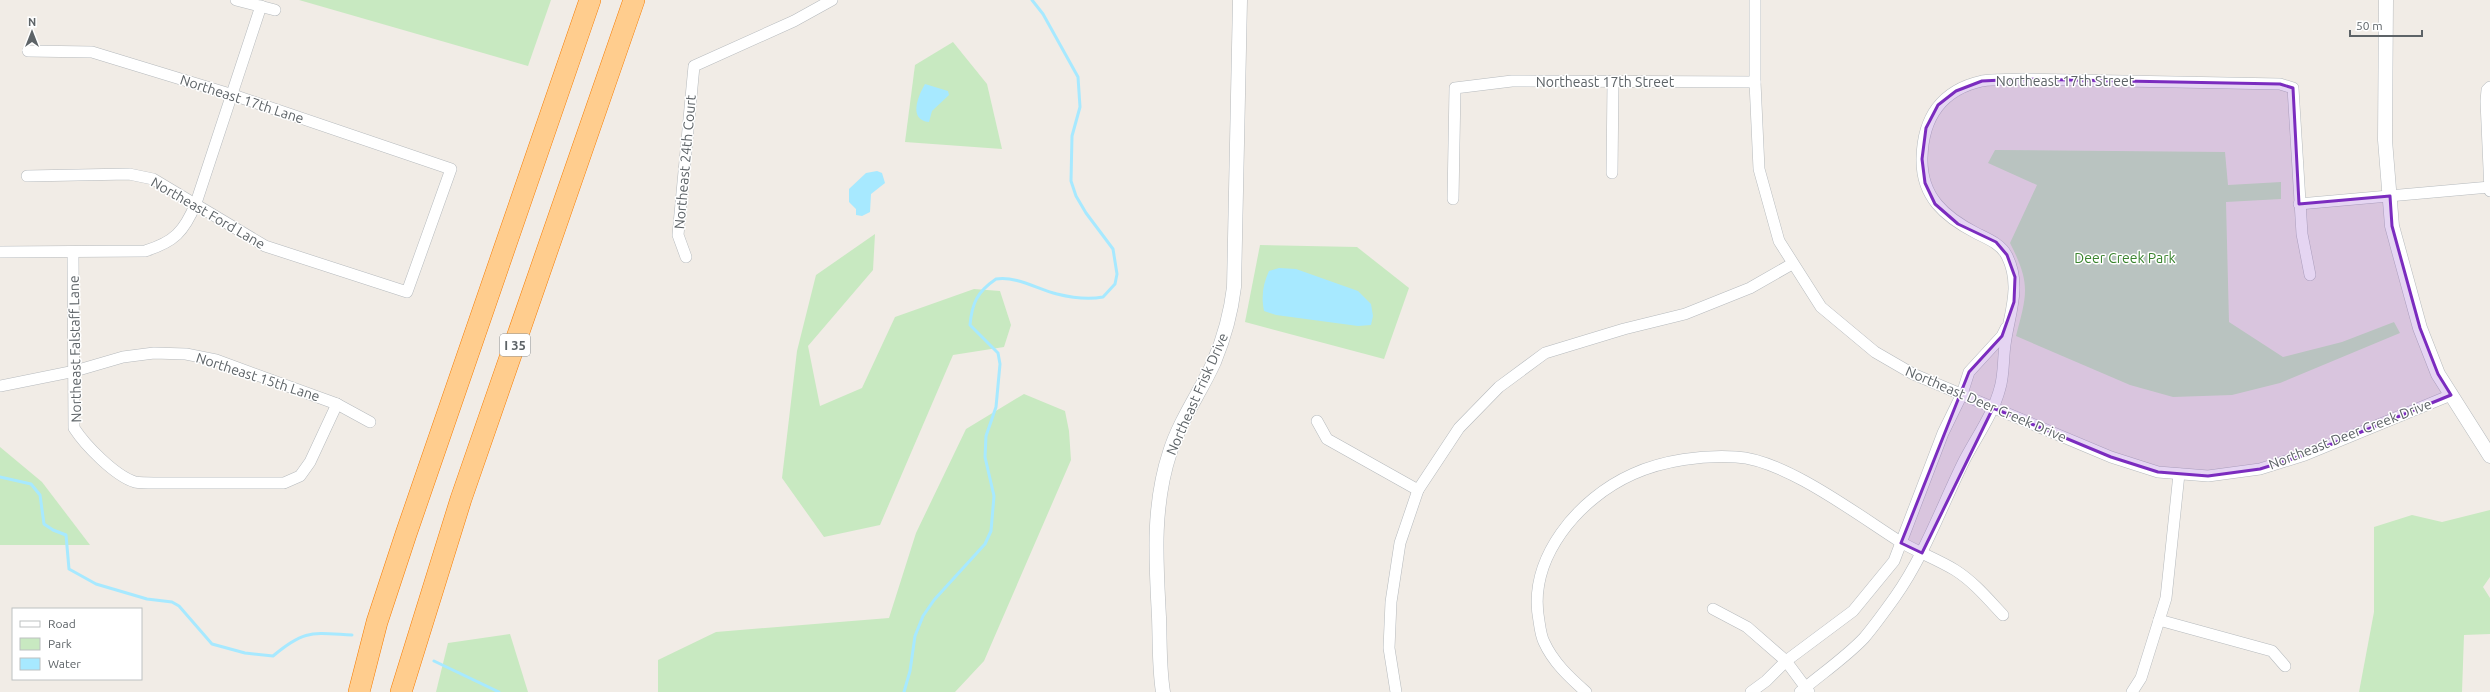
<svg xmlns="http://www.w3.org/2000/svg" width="2490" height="692" viewBox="0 0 2490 692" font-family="Ubuntu,sans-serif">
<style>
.green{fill:#c8e9c1}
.water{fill:#a7e9ff}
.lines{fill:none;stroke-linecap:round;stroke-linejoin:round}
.stream{stroke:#a7e9ff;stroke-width:3}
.minor-casing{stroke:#b6babd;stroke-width:12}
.tertiary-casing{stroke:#b6babd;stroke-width:15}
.motorway-casing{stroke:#f67c00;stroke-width:22}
.minor{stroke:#fff;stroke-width:11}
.tertiary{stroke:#fff;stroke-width:14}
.motorway{stroke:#ffcd8e;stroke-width:21}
.marked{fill:#7b2cbf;fill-opacity:0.2;stroke:#7b2cbf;stroke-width:3;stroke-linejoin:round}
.labels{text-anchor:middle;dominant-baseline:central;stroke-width:3;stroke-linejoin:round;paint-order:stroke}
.shield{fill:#fff;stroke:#8e9295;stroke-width:1}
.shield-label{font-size:13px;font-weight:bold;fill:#5d6367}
.street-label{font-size:14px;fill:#5d6367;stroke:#fff}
.park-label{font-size:14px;fill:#3a842f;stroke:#fff}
</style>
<rect width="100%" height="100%" fill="#f1ece6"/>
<g class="green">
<polygon points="299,0 551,0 528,66"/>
<polygon points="953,42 987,84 1002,149 905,142 915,65"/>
<path d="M1995 150 2225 152 2228 185 2281 182V199L2226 202 2229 322 2283 357 2342 342 2394 322 2400 333 2280 383 2232 395 2173 397 2130 385 2016 336C2027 294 2031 284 2010 243L2037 185 1988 163Z"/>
<polygon points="875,234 873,270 808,346 820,406 862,388 895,317 974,289 1000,291 1011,325 1004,347 953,355 880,525 824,537 782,478 797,351 816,275"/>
<polygon points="1260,245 1357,247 1409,288 1384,359 1245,322"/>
<polygon points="1024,394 1065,411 1069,431 1071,460 984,661 955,692 658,692 658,660 716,632 889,618 916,533 966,429"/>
<polygon points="0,447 42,482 90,545 0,545"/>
<polygon points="2490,510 2490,577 2483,587 2490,598 2490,634 2464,635 2462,692 2359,692 2374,612 2374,527 2412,515 2442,522"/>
<polygon points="510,634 528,692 436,692 448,643"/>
</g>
<g class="water">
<path d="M925 84 948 91 949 95 932 111 929 122C908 120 918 96 925 84Z"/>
<polygon points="877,171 882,173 885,183 871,194 870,212 862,216 856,215 856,209 849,202 849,189 866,173"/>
<path d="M1279 268 1296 269 1358 291 1371 304 1373 316 1371 325 1358 326 1276 315 1264 311C1261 296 1263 284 1269 271Z"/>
</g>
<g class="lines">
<g class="stream">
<path d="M0 477 31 484 40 495 44 524 53 530 66 535 69 569 96 584 147 599 172 602 179 606 212 644 245 653 273 656C305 629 312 633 352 635"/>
<polyline points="434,661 499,692"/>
<path d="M904 692 910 671 915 636 923 616 934 600 985 544 991 531 994 496 985 457 986 436 996 407 1000 364 998 353 970 325C972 303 977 292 996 279 1017 276 1037 289 1057 294 1073 298 1087 300 1103 297L1115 284 1117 274 1113 249 1086 213 1076 196 1071 181 1072 136 1080 107 1078 77 1043 14 1032 0"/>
</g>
<g class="minor-casing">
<g id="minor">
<polyline points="236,0 275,10"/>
<polyline points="1755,0 1755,82 1759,169 1779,241 1821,307 1875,352 1913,374 2111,457 2158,472 2208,476 2260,469 2305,455 2451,395"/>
<polyline points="2490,87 2487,90 2486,101 2490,191"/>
<polyline points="1612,173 1613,82"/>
<polyline points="27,176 129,174 153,179 265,246 407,292 451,169 233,95 92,52 28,51"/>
<polyline points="1453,199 1455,88 1512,81 1755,82"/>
<polyline points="2299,204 2490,187"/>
<path d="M0 252 145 251C174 242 184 232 196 203L261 6"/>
<path d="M73 253 74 428C85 445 115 476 135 482 141 483 148 483 154 483H284L300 476 310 462 337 404"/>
<polyline points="686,257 678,235 694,66 794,21 832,0"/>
<polyline points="0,386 75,371 123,357 154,353 186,354 216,360 337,404 370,422"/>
<polyline points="1317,421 1327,439 1418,490"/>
<polyline points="1713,609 1747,627 1786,661 1809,692"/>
<polyline points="2159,620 2272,651 2285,666"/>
<polyline points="1396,692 1389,648 1391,602 1400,543 1418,490 1459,428 1499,387 1545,353 1624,329 1685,314 1750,288 1792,264"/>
<path d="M1586 692C1569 677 1553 662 1544 642 1541 636 1540 628 1539 621 1527 558 1579 498 1633 474 1664 460 1703 455 1736 457 1784 459 1858 515 1899 541 1917 552 1937 559 1955 570 1974 582 1988 599 2003 615"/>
<polyline points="1751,692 1766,681 1786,661 1853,611 1894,561 1943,433 1962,394 1969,372 2002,336 2006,328"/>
<path d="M1800 692C1821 674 1845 658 1864 638 1875 625 1885 611 1895 597 1924 556 1941 508 1963 463 1975 439 1993 415 2000 388 2004 375 2003 359 2005 345 2009 314 2022 286 2007 256 2001 244 1988 239 1976 233 1945 217 1921 197 1922 158 1923 118 1941 90 1982 81 1995 79 2009 80 2022 79L2280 84 2293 88 2302 234 2310 275"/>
<polyline points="2132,692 2141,678 2166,598 2179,474"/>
</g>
</g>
<g class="tertiary-casing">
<g id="tertiary">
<polyline points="2386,0 2385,140 2392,226 2420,328 2438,374 2490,456"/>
<path d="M1163 692C1159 667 1160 642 1159 617 1156 561 1152 506 1170 452 1180 420 1200 393 1214 362 1224 338 1231 313 1234 287L1240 0"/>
</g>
</g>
<g class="motorway-casing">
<g id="motorway">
<polyline points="359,692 377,622 406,534 590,0"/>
<polyline points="401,692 461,499 634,0"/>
</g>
</g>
<use href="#minor" class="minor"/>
<use href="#tertiary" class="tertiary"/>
<use href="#motorway" class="motorway"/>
</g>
<path class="marked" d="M2022 79 2280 84 2293 88 2299 204 2390 196 2392 226 2420 328 2438 374 2451 395 2305 455 2260 469 2208 476 2158 472 2111 457 1993 408 1922 553 1901 543 1969 372 2002 336 2014 302 2015 277 2007 255 1996 242 1958 224 1935 204 1925 183 1922 159 1926 128 1938 105 1956 91 1982 81Z"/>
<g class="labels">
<rect class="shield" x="500" y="334" width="30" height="22" rx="3"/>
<g class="shield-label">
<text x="515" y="345">I 35</text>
</g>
<g class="street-label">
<text x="2065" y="81">Northeast 17th Street</text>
<text x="1605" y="82">Northeast 17th Street</text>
<text transform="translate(242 99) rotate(18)">Northeast 17th Lane</text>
<text transform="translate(685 162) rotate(-85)">Northeast 24th Court</text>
<text transform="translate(208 213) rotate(30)">Northeast Ford Lane</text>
<text transform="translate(75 349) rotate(-91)">Northeast Falstaff Lane</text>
<text transform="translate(258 377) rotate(18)">Northeast 15th Lane</text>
<text transform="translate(1197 394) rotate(-66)">Northeast Frisk Drive</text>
<text transform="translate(1986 404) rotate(23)">Northeast Deer Creek Drive</text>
<text transform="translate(2350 434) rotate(-21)">Northeast Deer Creek Drive</text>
</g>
<g class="park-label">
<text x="2125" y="258">Deer Creek Park</text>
</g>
</g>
<rect x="12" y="608" width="130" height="72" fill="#ffffff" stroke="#bec1c2"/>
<rect x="20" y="621" width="20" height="6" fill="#ffffff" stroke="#bec1c2"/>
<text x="48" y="628" font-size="12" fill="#5d6367">Road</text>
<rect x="20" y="638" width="20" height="12" fill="#c8e9c1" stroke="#bec1c2"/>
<text x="48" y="648" font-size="12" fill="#5d6367">Park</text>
<rect x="20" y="658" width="20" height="12" fill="#a7e9ff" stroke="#bec1c2"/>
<text x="48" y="668" font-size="12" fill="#5d6367">Water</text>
<g transform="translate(32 32)" stroke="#ffffff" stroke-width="3" paint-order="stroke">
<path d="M0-3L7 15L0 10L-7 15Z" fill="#5d6367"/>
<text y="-6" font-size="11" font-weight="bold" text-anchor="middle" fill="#5d6367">N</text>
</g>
<path d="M2350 30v6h72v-6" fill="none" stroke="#5d6367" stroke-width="2"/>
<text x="2356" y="30" font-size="12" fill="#5d6367" stroke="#ffffff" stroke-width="3" paint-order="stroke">50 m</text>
</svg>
